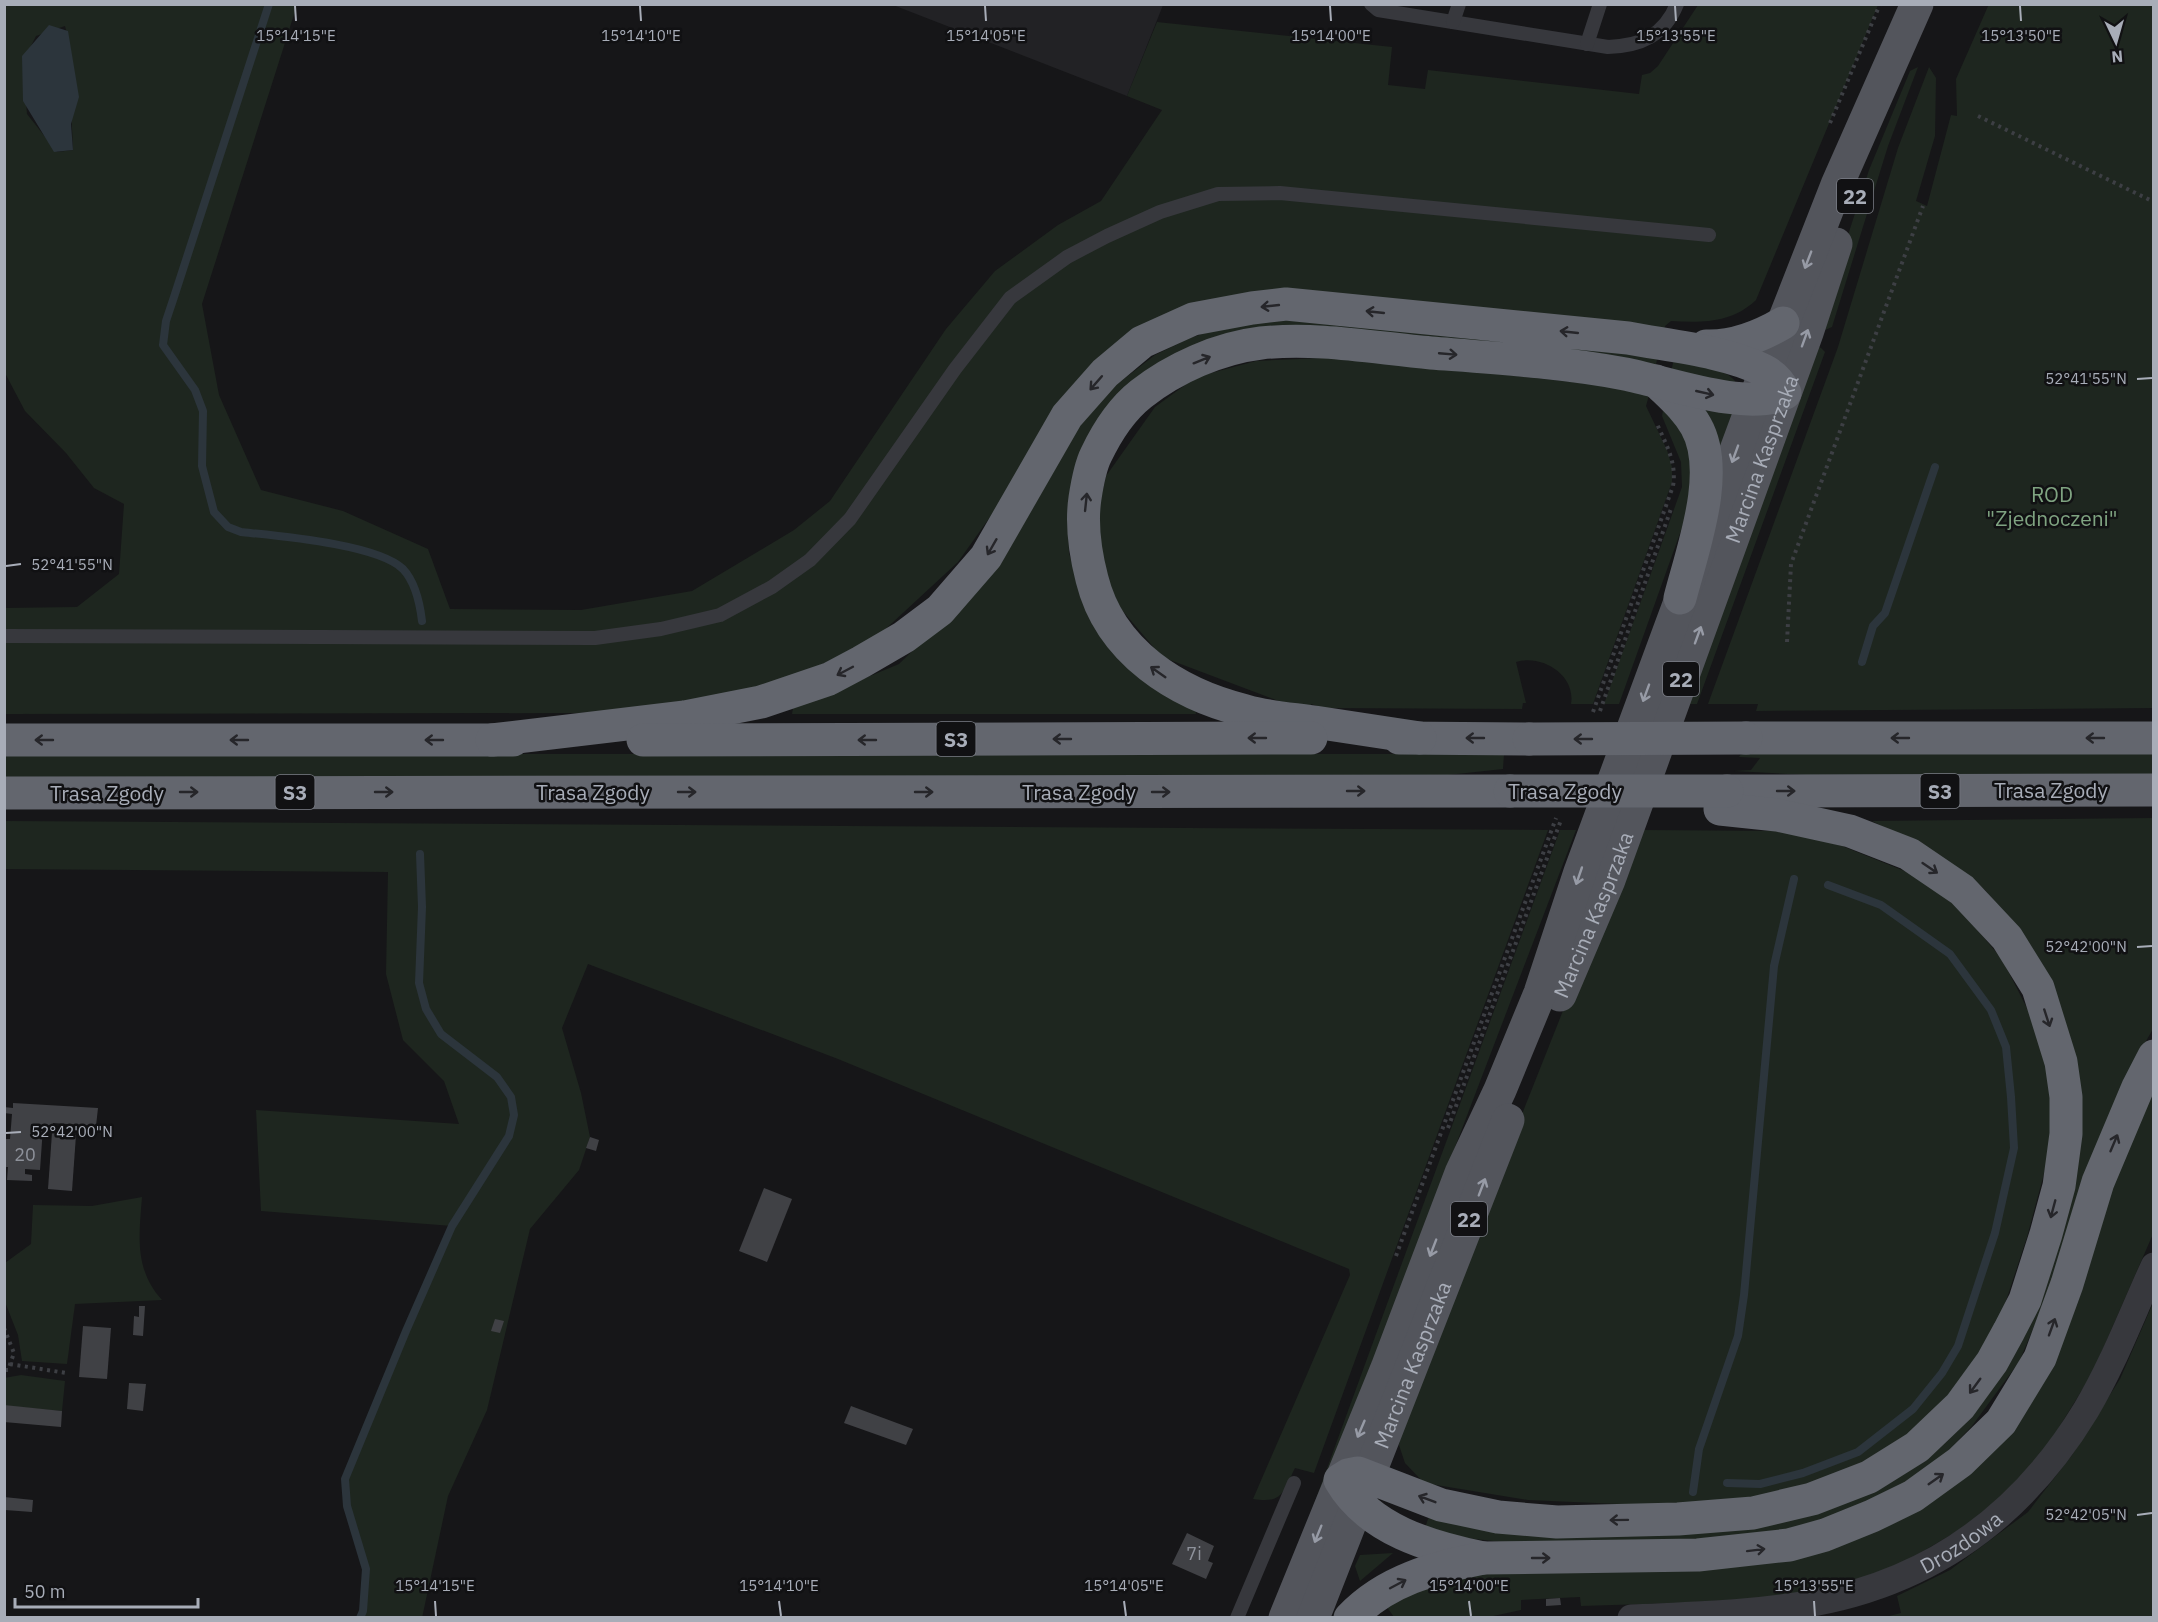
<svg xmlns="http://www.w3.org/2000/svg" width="2158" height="1622" viewBox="0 0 2158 1622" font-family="'IBM Plex Sans',sans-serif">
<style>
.built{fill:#222225}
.green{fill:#1e261f;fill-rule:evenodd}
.water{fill:#2c353c}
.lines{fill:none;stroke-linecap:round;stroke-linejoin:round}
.stream{stroke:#2c353c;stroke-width:8}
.building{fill:#404145}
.path{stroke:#3d3f44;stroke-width:4;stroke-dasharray:3 4.5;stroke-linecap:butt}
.lane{stroke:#37383d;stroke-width:14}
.street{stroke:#37383d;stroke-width:27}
.primary{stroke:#53555c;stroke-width:33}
.highway{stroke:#63666e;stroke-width:33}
.highway-bridge{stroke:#63666e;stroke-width:33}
.oneway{stroke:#979ba6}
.oneway2{stroke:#26262a}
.ticks{fill:none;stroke:#a8adb8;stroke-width:2}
.labels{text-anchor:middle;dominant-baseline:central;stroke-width:5;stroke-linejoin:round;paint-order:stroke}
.number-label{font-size:18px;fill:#8e929b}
.shield{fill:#111113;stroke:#7b7e86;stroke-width:1.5}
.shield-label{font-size:20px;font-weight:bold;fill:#a8adb8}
.street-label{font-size:21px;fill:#a8adb8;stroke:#111113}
.park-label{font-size:21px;fill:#7fa381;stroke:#111113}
.ticks-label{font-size:15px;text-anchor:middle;fill:#a8adb8;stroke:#111113;stroke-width:5;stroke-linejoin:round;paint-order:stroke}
</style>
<rect width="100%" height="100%" fill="#161618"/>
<polygon class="built" points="893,5 1163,5 1127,96"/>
<g class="green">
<polygon points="1989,4 2153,5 2153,708 1756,711 1758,704 1708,704 1838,347 1898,148 1929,67 1936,78 1935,136 1916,201 1927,206 1951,115 1957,116 1956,79"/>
<path d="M4 5H297L202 304 219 395 261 490 343 511 428 549 450 609 581 610 692 591 794 530 830 501 946 329 995 271 1058 225 1101 201 1162 110 1127 96 1157 22 1392 47 1388 85 1425 89 1428 70 1639 94 1642 75 1650 73 1658 66 1698 5H1878L1756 300C1732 323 1702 323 1671 321L1665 326 1663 334 1254 293 1140 331 1022 472 958 562 878 636 795 678 698 703 580 713 5 714V608L77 607 119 574 124 504 94 488 66 453 25 411 5 373ZM65 26 68 37 73 150 57 152 27 114 23 62 36 36Z"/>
<polygon points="1918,67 1888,146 1832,327 1825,330 1818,328 1869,170 1910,71"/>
<polygon points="1275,319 1658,355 1655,369 1187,351 1068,511 1069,553 1081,595 1195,708 1196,714 792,714 793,708 899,664 1000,565 1079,427 1112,388 1155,355 1190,338 1229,325"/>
<polygon points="1814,344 1821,348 1825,352 1697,704 1680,704"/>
<path d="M1344 357 1636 389 1649 395 1646 406 1667 450 1672 467V482L1593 704H1571C1576 675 1542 654 1516 662L1526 703H1523L1522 709 1324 708 1311 704V706L1284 703 1162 657 1109 595 1094 530 1106 476 1155 407 1196 377 1256 361Z"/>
<path d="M1674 358C1690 363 1726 368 1735 381L1733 385 1671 373Z"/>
<polygon points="1664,404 1691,442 1694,494 1619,704 1604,704 1682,487 1681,462 1662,416"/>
<polygon points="1702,406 1741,409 1722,456"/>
<polygon points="2154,752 2153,774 1806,775 1734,771 1751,770 1760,758 1739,757 1741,754"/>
<polygon points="4,754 1504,754 1503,769 1448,775 5,779"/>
<polygon points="2153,818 2153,1029 2124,1079 2046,1298 2019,1362 1972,1426 1930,1470 1862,1508 1774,1535 1682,1544 1529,1545 1466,1538 1425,1528 1429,1516 1770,1521 1967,1419 2077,1157 2028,947 1985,890 1938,855 1872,821"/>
<path d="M5 821 1548 830 1314 1473 1295 1468C1283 1492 1283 1504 1253 1499L1350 1275 1349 1269 838 1059 588 964 562 1028 581 1093 590 1137 579 1170 530 1229 487 1410 448 1496 422 1618 360 1617 363 1611 366 1569 347 1506 345 1479 406 1331 452 1226 261 1211 256 1110 459 1124 444 1081 403 1040 386 974 388 872 5 869Z"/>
<polygon points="1560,830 1576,830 1310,1527 1306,1526"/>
<polygon points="1643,830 1786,831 1842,846 1912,874 1958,907 2002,959 2033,1020 2054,1092 2049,1155 2027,1237 2002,1313 1976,1365 1929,1423 1872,1463 1779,1494 1663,1506 1528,1500 1424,1483 1405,1463 1399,1445 1407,1404 1597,925"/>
<polygon points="2153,1082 2153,1234 2092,1374 2048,1445 2006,1494 1966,1526 1908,1560 1849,1584 1780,1597 1678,1603 1581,1606 1580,1597 1521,1600 1521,1610 1484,1618 1394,1617 1386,1606 1415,1589 1483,1573 1688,1567 1969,1473 2105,1204"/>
<path d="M142 1197C139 1236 134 1269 162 1300L75 1304 67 1364 22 1361 18 1335 5 1302V1263L31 1244 33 1205 92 1206Z"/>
<polygon points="2153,1303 2153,1617 1881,1618 1901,1613 1897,1596 1950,1570 2028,1512 2072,1455 2120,1379"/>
<polygon points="21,1375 65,1381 62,1411 5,1406 4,1378"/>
<polygon points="1393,1553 1360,1581 1355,1566 1360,1555"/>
</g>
<polygon class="water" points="49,25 68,31 79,97 71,124 73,150 54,152 23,101 22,56"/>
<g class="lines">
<g class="stream">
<path d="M269 4 174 297 166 321 163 345 195 390 203 411 202 466 214 512 228 527 241 532C278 536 377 544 403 569 416 583 420 604 422 621"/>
<polyline points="1862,662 1873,626 1885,613 1935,467"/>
<polyline points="1727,1483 1760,1484 1803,1473 1858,1452 1913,1409 1942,1373 1958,1346 1995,1233 2014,1148 2011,1097 2006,1047 1991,1010 1950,954 1881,905 1828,885"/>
<polyline points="1693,1492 1699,1449 1738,1336 1744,1295 1774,966 1794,879"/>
<polyline points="360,1618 363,1611 366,1569 347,1506 345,1479 406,1331 452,1226 509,1136 514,1115 511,1097 497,1077 441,1034 426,1009 419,983 422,907 420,854"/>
</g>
</g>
<g class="building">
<polygon points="13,1103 98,1108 96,1126 53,1123 53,1127 43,1127 40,1170 25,1169 25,1174 32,1175 32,1181 7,1180 8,1167 4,1167 4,1139 10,1139 12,1114 4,1113 4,1107 13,1108"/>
<polygon points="52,1133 76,1135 72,1191 48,1189"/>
<polygon points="590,1137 599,1140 596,1151 586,1148"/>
<polygon points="764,1188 792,1199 767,1262 739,1251"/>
<polygon points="139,1306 145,1306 143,1336 133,1335 134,1316 139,1317"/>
<polygon points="495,1319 504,1321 500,1333 491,1331"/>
<polygon points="83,1326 111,1328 107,1379 79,1377"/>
<polygon points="129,1383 146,1384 143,1411 127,1409"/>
<polygon points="4,1405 62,1411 61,1427 4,1422"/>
<polygon points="851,1406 913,1429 906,1445 844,1423"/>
<polygon points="4,1497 33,1500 32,1512 5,1510"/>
<polygon points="1187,1533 1214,1546 1208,1561 1213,1563 1206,1579 1172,1564"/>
<polygon points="1560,1598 1561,1605 1546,1606 1546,1599"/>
</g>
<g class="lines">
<g class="path">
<polyline points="1978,116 2154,202"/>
<polyline points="1830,123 1880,4"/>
<polyline points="1787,642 1791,564 1923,206"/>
<polyline points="1600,711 1672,506"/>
<path d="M1593 712 1673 486C1677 463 1666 444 1657 424"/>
<polyline points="1448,1128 1561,820"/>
<polyline points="1396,1256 1556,818"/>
<polyline points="4,1328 14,1353 8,1370 4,1370"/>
<polyline points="10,1364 66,1373"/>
</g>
<g class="lane">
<path d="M1371 4 1378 10 1608 47C1640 46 1664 36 1677 4"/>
<polyline points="1453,22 1459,4"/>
<polyline points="1587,44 1600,4"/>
<polyline points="4,636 595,638 661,629 720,615 772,587 810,560 850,519 955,369 1010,298 1067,257 1107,236 1160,212 1218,194 1280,193 1709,235"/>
<polyline points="1237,1618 1294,1483"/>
</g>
<path class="street" id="s1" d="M1631 1618C1692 1615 1753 1614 1813 1603 1933 1581 2023 1514 2086 1410 2113 1365 2132 1314 2154 1266"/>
<g class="primary">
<path id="s2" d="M1560 995 1609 880 1807 333 1836 244"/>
<polyline points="1285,1618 1387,1368 1461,1173 1500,1090 1540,993 1580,872 1783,323 1837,185 1917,4"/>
<path id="s3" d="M1313 1618 1508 1120"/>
</g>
<g class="highway">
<path d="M1706 346C1734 347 1759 337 1783 323"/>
<path d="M1656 381C1670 395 1686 408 1696 426 1722 472 1692 551 1680 598"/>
<polyline points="1399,738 1529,739"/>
<polyline points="1746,738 2154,738"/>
<polyline points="4,740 513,740"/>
<path d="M492 740 685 717 761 702 829 679 861 662 904 637 940 610 986 557 1067 416 1105 373 1142 342 1193 319 1252 308 1286 304 1628 338C1670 346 1725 351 1763 370 1773 375 1781 384 1785 393 1748 412 1666 382 1625 374 1561 362 1496 358 1431 353 1374 348 1318 337 1261 343 1219 348 1174 368 1141 394 1122 409 1106 434 1096 455 1090 467 1087 485 1085 498 1081 525 1085 552 1092 579 1110 652 1177 694 1246 711 1270 718 1296 719 1321 723 1354 728 1387 733 1420 738"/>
<polyline points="643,740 1311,738"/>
<polyline points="1727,791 2154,790"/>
<polyline points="4,793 1510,791"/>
<path d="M1483 1558C1430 1547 1369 1530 1340 1480L1348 1475 1358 1473 1441 1505 1498 1517 1557 1522 1678 1519 1753 1513 1812 1499 1869 1477 1917 1447 1960 1406 1992 1362 2009 1331 2025 1300 2046 1234 2059 1186 2066 1134V1097L2061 1062 2038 988 2007 938 1962 890 1909 854 1850 831 1777 815 1720 809"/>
<path d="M1350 1618C1386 1580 1434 1568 1483 1558L1698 1555 1789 1545 1825 1535 1872 1516 1913 1496 1960 1462 2001 1422 2040 1358 2067 1284 2098 1182 2138 1087 2154 1056"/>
</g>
<g class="highway-bridge">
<polyline points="1529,739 1746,738"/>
<polyline points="1510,791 1727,791"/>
</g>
</g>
<defs><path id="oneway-shaft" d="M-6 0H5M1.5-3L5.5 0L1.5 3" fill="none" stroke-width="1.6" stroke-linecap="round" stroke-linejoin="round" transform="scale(1.5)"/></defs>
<g class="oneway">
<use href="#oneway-shaft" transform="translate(1808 260) rotate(111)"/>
<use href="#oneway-shaft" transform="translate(1805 338) rotate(-70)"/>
<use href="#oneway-shaft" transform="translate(1735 454) rotate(110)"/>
<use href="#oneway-shaft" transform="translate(1698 635) rotate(-70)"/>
<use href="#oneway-shaft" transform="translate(1646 693) rotate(110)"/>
<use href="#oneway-shaft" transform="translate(1579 876) rotate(109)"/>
<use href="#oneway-shaft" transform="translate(1482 1187) rotate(-69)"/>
<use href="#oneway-shaft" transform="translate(1433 1248) rotate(111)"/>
<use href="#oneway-shaft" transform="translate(1361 1429) rotate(113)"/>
<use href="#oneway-shaft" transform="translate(1318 1534) rotate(112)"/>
</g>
<g class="oneway2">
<use href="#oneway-shaft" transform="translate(1270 306) rotate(174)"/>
<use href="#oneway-shaft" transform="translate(1375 312) rotate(-174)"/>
<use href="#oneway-shaft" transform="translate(1569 332) rotate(-174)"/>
<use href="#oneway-shaft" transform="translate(1448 354) rotate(5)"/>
<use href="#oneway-shaft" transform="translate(1202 360) rotate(-22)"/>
<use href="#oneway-shaft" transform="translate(1096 383) rotate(131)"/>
<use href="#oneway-shaft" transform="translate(1705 393) rotate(13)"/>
<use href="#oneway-shaft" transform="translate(1086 502) rotate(-84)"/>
<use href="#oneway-shaft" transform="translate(992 547) rotate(120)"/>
<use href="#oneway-shaft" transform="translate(845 671) rotate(152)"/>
<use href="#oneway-shaft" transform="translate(1158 672) rotate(-145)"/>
<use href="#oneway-shaft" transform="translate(1257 738) rotate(180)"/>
<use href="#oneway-shaft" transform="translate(1475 738) rotate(-180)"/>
<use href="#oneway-shaft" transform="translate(1900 738) rotate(180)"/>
<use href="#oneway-shaft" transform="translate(2095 738) rotate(180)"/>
<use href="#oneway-shaft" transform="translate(1062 739) rotate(180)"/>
<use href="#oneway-shaft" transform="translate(1583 739) rotate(180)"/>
<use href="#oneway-shaft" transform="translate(44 740) rotate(180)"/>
<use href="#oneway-shaft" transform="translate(239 740) rotate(180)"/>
<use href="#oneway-shaft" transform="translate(434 740) rotate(180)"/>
<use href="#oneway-shaft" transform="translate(867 740) rotate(180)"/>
<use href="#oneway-shaft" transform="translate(1356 791)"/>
<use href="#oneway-shaft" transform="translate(1786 791)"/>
<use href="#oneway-shaft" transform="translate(189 792)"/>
<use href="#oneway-shaft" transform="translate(384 792)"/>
<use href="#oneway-shaft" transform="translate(687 792)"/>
<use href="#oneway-shaft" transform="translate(924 792)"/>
<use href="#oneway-shaft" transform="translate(1161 792)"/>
<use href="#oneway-shaft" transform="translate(1930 868) rotate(34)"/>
<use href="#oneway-shaft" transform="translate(2047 1018) rotate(72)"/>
<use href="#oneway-shaft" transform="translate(2114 1143) rotate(-67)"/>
<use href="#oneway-shaft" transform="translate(2053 1209) rotate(105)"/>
<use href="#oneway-shaft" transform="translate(2052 1327) rotate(-70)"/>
<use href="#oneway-shaft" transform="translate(1975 1386) rotate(126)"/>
<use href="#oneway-shaft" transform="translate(1936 1479) rotate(-35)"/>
<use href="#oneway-shaft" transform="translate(1427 1499) rotate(-159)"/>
<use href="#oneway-shaft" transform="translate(1619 1520) rotate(179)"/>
<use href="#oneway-shaft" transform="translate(1756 1550) rotate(-7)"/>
<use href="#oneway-shaft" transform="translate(1541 1558)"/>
<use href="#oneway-shaft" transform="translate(1398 1584) rotate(-28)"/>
</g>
<path class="ticks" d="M295 6 296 21M640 6 641 21M985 6 986 21M1330 6 1331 21M1675 6 1676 21M2020 6 2021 21M2137 379 2152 378M6 566 21 564M2137 947 2152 946M6 1133 21 1132M2137 1515 2152 1513M435 1601 436 1616M779 1601 781 1616M1124 1601 1126 1616M1469 1601 1471 1616M1814 1601 1815 1616"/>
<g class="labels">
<g class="number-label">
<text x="25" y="1154">20</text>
<text x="1194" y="1553">7i</text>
</g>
<g class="shield">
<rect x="1837" y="179" width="36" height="34" rx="4.5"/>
<rect x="1663" y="662" width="36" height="34" rx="4.5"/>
<rect x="936.5" y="722" width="39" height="34" rx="4.5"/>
<rect x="1920.5" y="774" width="39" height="34" rx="4.5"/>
<rect x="275.5" y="775" width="39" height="34" rx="4.5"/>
<rect x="1451" y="1202" width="36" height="34" rx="4.5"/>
</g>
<g class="shield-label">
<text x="1855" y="196">22</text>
<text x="1681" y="679">22</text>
<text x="956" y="739">S3</text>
<text x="1940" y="791">S3</text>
<text x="295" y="792">S3</text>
<text x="1469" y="1219">22</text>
</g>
<g class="street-label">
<text stroke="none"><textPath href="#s2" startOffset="573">Marcina Kasprzaka</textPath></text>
<text x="2051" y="790">Trasa Zgody</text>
<text x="1565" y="791">Trasa Zgody</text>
<text x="593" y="792">Trasa Zgody</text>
<text x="1079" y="792">Trasa Zgody</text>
<text x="107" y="793">Trasa Zgody</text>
<text stroke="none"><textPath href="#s2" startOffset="87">Marcina Kasprzaka</textPath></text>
<text stroke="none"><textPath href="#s3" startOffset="272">Marcina Kasprzaka</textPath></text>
<text stroke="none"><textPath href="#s1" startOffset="344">Drozdowa</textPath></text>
</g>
<g class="park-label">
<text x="2052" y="494">ROD<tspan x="2052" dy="24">"Zjednoczeni"</tspan></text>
</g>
</g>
<g class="ticks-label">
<text x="296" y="41">15°14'15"E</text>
<text x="641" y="41">15°14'10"E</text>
<text x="986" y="41">15°14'05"E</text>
<text x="1331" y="41">15°14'00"E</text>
<text x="1676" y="41">15°13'55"E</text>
<text x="2021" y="41">15°13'50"E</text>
<text x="2086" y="384">52°41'55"N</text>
<text x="72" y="570">52°41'55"N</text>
<text x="2086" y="952">52°42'00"N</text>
<text x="72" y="1137">52°42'00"N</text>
<text x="2086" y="1520">52°42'05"N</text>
<text x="435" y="1591">15°14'15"E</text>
<text x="779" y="1591">15°14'10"E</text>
<text x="1124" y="1591">15°14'05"E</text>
<text x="1469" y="1591">15°14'00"E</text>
<text x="1814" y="1591">15°13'55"E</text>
</g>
<rect width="2158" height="1622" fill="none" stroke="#a8adb8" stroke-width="12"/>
<g transform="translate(2116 42) rotate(175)" stroke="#111113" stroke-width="4.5" paint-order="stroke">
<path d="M0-4.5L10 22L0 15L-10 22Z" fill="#a8adb8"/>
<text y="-9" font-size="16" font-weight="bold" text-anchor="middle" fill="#a8adb8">N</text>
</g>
<path d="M15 1598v9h183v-9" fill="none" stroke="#a8adb8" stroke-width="3"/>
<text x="24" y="1598" font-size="18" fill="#a8adb8" stroke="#111113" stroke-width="4.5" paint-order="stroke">50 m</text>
</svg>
